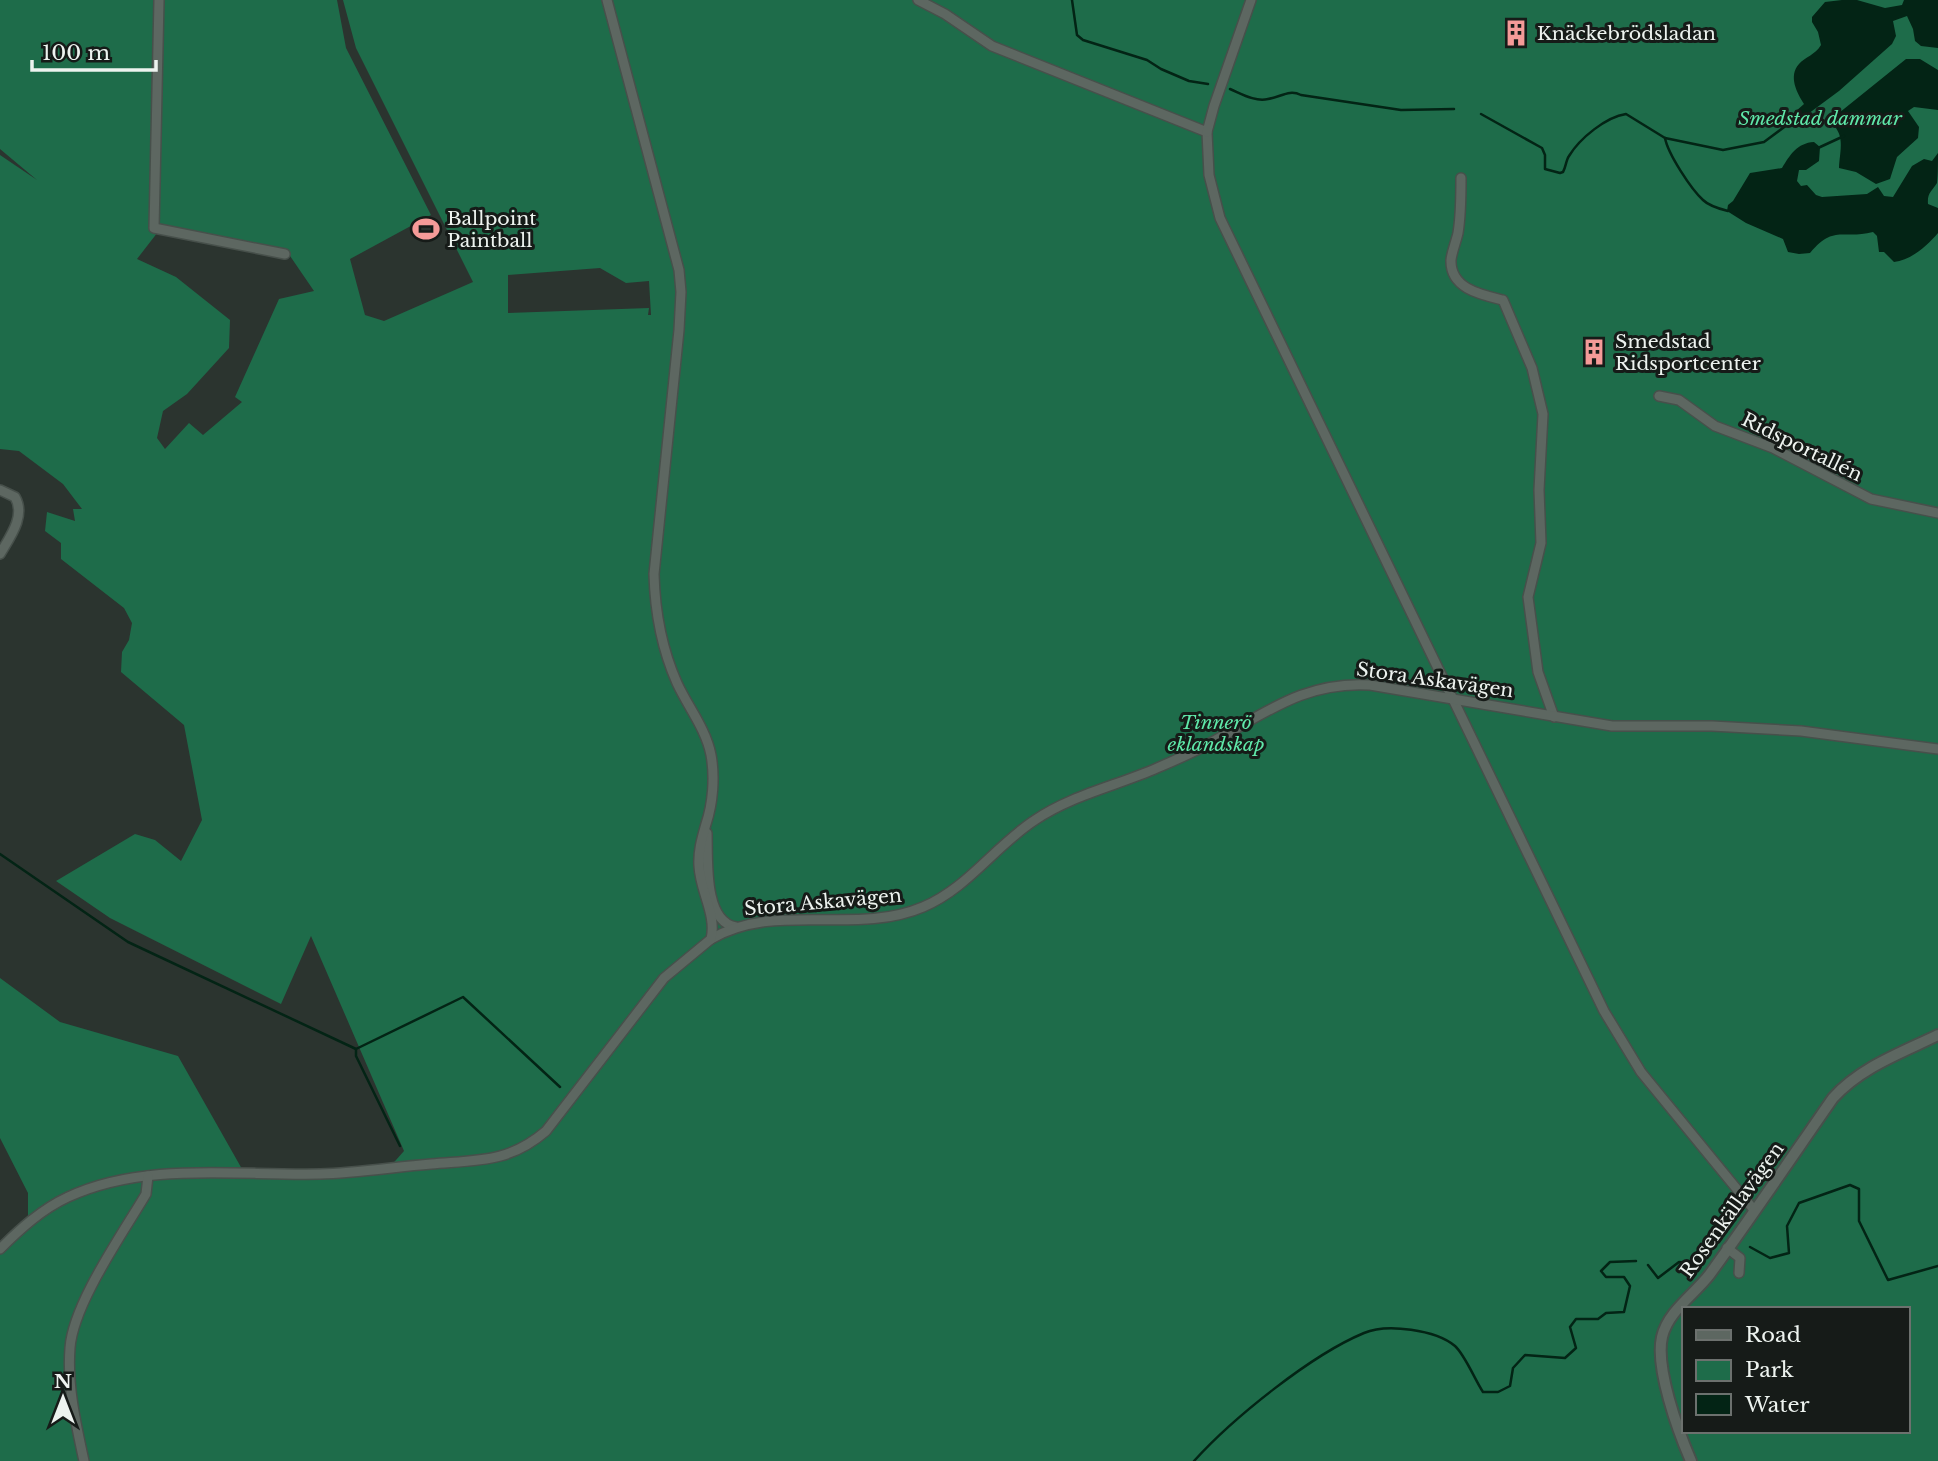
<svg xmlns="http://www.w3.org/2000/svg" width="1938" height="1461" viewBox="0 0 1938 1461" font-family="'Libre Baskerville',serif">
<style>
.green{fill:#1e6c4a;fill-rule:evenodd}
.water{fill:#032415}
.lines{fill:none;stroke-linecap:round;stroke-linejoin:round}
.stream{stroke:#032415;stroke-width:2.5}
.minor-casing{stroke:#47504b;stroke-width:12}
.tertiary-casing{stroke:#47504b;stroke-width:14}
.minor{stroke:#5d6761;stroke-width:9}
.tertiary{stroke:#5d6761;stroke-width:10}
.labels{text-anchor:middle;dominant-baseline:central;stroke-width:6;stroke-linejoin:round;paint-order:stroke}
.poi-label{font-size:19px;fill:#edf3ef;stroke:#161b18;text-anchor:start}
.park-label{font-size:19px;font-style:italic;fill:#5fe8a9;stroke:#161b18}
.street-label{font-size:19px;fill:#edf3ef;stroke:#161b18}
</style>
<rect width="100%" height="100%" fill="#2b342f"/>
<path class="green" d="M0 0H337L346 48 431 215 350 259 365 315 384 321 473 282 356 48 343 0H1938V1461H0V1247L28 1223V1193L0 1138V978L60 1022 178 1056 242 1169 218 1173 388 1169 404 1151 311 936 281 1004 110 918 56 881 135 834 155 840 181 861 202 820 184 725 121 672 122 652 129 640 132 623 124 608 61 559V543L45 531 47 512 75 521 73 509H82L63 484 19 451 0 449V155L37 180 0 149ZM161 228 288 253 314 291 279 299 235 397 242 402 203 435 189 423 165 449 157 438 163 411 187 394 229 348 230 320 176 277 137 259ZM600 268 626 283 649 281 651 315H648L649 308 508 313V275ZM1684 1309H1908V1431H1684Z"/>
<g class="water">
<path d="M1842 0H1857L1885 8 1902 5 1904 0H1938V48L1921 46 1915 41 1913 29 1907 16 1893 21 1896 36 1892 44 1839 91 1793 125 1787 119 1804 104C1797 93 1788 76 1799 64 1805 57 1815 55 1821 45L1818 32 1812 22V17L1825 2Z"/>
<path d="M1906 59H1920L1938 70V110L1914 107 1908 111 1919 127 1918 138 1897 157 1890 179 1876 184 1856 172 1839 168C1840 149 1846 134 1829 121Z"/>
<path d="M1814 142 1820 147 1819 161 1806 170H1799L1797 181 1801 186 1807 185 1816 195 1822 197 1867 194 1878 187 1884 196 1893 197 1912 166 1924 159 1932 161 1938 153C1938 162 1938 175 1937 183 1932 191 1927 193 1928 204L1938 208V233C1927 246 1911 260 1894 262L1884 252H1879L1877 236 1873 232C1843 240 1834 224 1810 253L1799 254 1788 252 1783 239 1746 223 1727 211 1728 205 1733 201 1750 173 1782 168C1790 155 1797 143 1814 142Z"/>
</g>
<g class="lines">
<g class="stream">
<polyline points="1072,0 1077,35 1083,40 1147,60 1161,69 1189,81 1208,84"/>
<path d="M1230 89C1242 94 1255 102 1268 99 1281 97 1289 89 1301 95L1401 110 1454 109"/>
<path d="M1481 114 1542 148 1545 155V169L1560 173 1563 172C1566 167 1566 160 1569 156 1580 138 1606 117 1626 114L1665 138 1723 150 1764 142 1791 122"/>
<path d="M1665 138C1668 154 1691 189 1703 200 1709 206 1720 209 1728 211"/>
<polyline points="1818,148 1844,136"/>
<polyline points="0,854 128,942 356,1049 463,997 560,1087"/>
<polyline points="356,1049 356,1056 400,1146"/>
<polyline points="1750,1247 1770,1258 1789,1253 1787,1226 1799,1203 1850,1185 1859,1189 1859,1221 1888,1280 1938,1266"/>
<polyline points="1648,1265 1658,1278 1679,1262 1696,1264 1718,1234"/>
<path d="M1194 1461C1233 1418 1311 1355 1364 1333 1387 1323 1436 1330 1455 1346 1465 1355 1475 1380 1483 1392H1498L1510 1386 1513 1368 1525 1355 1565 1358 1576 1348 1570 1327 1576 1319H1598L1606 1313 1624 1312 1630 1286 1624 1277H1606L1601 1271 1610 1262 1636 1261"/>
</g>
<g class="minor-casing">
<g id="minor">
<polyline points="159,0 154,228 285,254"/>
<polyline points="918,0 945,14 992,46 1207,132 1209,175 1220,218 1604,1011 1641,1072 1754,1210"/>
<polyline points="1207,132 1214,106 1251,0"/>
<path d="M1461 178C1461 197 1461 215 1458 233 1456 242 1452 251 1451 260 1450 289 1482 295 1503 300L1532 368 1543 414 1539 490 1541 543 1528 597 1538 672 1554 717"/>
<polyline points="1659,396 1679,400 1715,426 1773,448 1871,499 1938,513"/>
<path d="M0 490 15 497C26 516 10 537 0 554"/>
<path d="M707 833C708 858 703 922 736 927"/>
<path d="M711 939C777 901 855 936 923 907 968 888 995 846 1035 820 1072 795 1116 786 1157 768 1176 760 1196 751 1214 741 1267 712 1306 681 1370 685L1612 726H1712L1801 731 1938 749"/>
<polyline points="1727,1248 1740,1258 1739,1273"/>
<path d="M0 1249C20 1229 42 1209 68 1197 145 1161 237 1176 320 1174 357 1173 394 1167 431 1164 477 1160 509 1163 546 1131L664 978 711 939C717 915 700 891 699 866 698 851 702 838 706 824 713 803 715 777 711 755 706 729 688 707 677 683 661 647 655 613 654 574L679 330 681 292 679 270 607 0"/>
<path d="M84 1461C76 1424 67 1386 70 1348 73 1304 123 1233 146 1194L148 1176"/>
</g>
</g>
<g class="tertiary-casing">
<path id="tertiary" d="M1691 1461C1678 1431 1655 1368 1662 1337 1668 1311 1695 1294 1710 1274 1752 1216 1792 1157 1833 1098 1861 1067 1901 1053 1938 1035"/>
</g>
<use href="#minor" class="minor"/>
<use href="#tertiary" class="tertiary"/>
</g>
<defs>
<g id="building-bare" transform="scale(2.1)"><path d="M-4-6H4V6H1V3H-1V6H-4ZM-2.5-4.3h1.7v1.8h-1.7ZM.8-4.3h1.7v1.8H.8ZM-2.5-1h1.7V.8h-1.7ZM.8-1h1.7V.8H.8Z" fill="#f59b98" stroke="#161b18" stroke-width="2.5" paint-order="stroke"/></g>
<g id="stadium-bare" transform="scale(2.1)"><path d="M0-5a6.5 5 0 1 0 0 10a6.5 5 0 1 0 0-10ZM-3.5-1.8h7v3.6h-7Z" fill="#f59b98" stroke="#161b18" stroke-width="2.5" paint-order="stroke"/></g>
</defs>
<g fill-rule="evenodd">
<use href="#building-bare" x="1516" y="33"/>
<use href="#stadium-bare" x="426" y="229"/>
<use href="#building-bare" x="1594" y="352"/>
</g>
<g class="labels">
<g class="poi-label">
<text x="1537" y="33">Knäckebrödsladan</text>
<text x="447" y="218">Ballpoint<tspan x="447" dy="22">Paintball</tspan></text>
<text x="1615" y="341">Smedstad<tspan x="1615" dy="22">Ridsportcenter</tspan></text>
</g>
<g class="park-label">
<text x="1820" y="118">Smedstad dammar</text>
<text x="1216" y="722">Tinnerö<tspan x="1216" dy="22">eklandskap</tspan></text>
</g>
<g class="street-label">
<text transform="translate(1802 447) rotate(26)">Ridsportallén</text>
<text transform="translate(1435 680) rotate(8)">Stora Askavägen</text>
<text transform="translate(823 902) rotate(-5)">Stora Askavägen</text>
<text transform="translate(1732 1210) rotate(-54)">Rosenkällavägen</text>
</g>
</g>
<rect x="1682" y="1307" width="228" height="126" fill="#161b18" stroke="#6c716e" stroke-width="2"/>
<rect x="1696" y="1330" width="35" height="10" fill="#5d6761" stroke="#6c716e" stroke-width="2"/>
<text x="1745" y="1342" font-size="21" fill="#edf3ef">Road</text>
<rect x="1696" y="1360" width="35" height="21" fill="#1e6c4a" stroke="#6c716e" stroke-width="2"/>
<text x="1745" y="1377" font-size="21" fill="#edf3ef">Park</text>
<rect x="1696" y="1394" width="35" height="21" fill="#032415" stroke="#6c716e" stroke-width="2"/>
<text x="1745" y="1412" font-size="21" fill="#edf3ef">Water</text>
<g transform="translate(63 1398)" stroke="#161b18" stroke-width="5" paint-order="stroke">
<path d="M0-5L12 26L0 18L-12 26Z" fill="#edf3ef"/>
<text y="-10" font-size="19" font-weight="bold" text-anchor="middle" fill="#edf3ef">N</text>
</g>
<path d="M32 60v10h124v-10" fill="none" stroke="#edf3ef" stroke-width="3.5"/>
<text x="42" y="60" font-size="21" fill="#edf3ef" stroke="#161b18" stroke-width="5" paint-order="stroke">100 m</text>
</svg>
